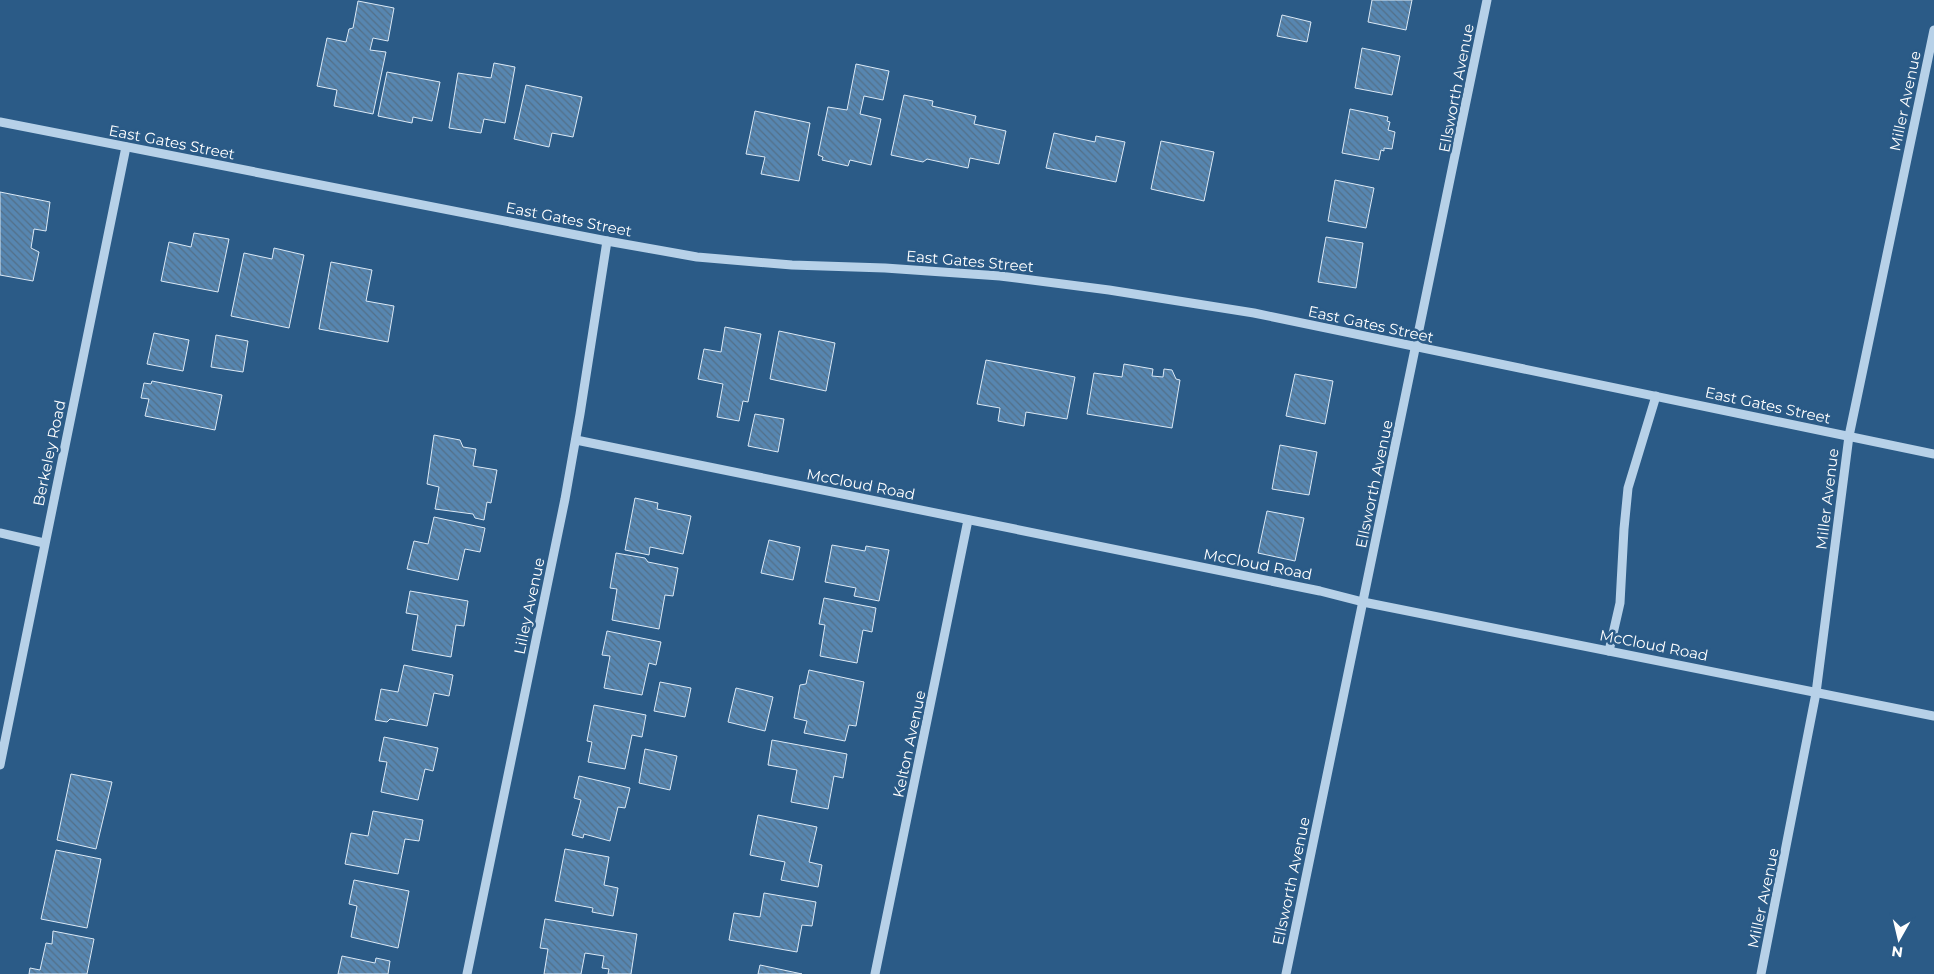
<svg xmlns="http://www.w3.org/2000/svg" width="1934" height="974" viewBox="0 0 1934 974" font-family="Montserrat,sans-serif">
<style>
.building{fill:url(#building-back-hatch);stroke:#dbe9f6}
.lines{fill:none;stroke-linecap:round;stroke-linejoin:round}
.minor{stroke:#b7d1e8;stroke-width:9}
.labels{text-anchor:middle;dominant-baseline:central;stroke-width:5;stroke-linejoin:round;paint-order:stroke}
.street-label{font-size:15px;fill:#fff;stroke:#2b5b87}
</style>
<defs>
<pattern id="building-back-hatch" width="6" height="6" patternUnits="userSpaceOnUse" patternTransform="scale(1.25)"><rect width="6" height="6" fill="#5786b0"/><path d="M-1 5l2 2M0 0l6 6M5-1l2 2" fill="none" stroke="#536f88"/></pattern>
</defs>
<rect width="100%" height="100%" fill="#2b5b87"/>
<g class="building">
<polygon points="1372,0 1412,0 1406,30 1368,22"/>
<polygon points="358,1 394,8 388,41 373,38 370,50 386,52 373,114 334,106 337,90 317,86 327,38 346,42 349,29 353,28"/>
<polygon points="1282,15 1311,22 1307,42 1277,36"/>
<polygon points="1362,48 1400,56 1392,95 1355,88"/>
<polygon points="494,63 515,67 505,123 484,119 481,133 449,128 458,73 491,78"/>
<polygon points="856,64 889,71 883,100 864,96 860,114 881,119 871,165 850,160 848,166 822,160 823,157 818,155 828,107 847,110"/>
<polygon points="387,72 440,82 432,121 413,117 412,123 378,116"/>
<polygon points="526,85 582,97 573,137 552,133 549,147 514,139"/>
<polygon points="904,95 933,101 932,106 976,116 974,124 1006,131 999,164 970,158 968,168 927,159 923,162 891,155"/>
<polygon points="1350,109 1388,117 1387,121 1390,122 1388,130 1395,132 1392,149 1384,148 1384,151 1381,150 1379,160 1342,153"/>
<polygon points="755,111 810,123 799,181 761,174 765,157 746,154"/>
<polygon points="1054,133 1095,142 1096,136 1125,142 1116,182 1046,168"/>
<polygon points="1161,141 1214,152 1204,201 1151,189"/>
<polygon points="1335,180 1374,188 1366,228 1328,221"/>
<polygon points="0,192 50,202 46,231 34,229 31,248 39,252 33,281 0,275"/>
<polygon points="194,233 229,239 218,292 161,281 169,242 191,247"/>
<polygon points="1326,237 1363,243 1356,288 1318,282"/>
<polygon points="274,248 304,255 289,328 231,316 244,253 272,259"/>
<polygon points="331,262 372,270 366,301 394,306 388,342 319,329"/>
<polygon points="725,327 761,334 748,402 743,401 739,421 717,417 723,384 698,379 704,349 721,352"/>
<polygon points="779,331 835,343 826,391 770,379"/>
<polygon points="154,333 189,340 183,371 147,364"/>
<polygon points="216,335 248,341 243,372 211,367"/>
<polygon points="986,360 1075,377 1067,419 1026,412 1024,426 998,421 1000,408 977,404"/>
<polygon points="1124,364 1153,369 1152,376 1163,377 1164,369 1172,370 1176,379 1180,380 1172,428 1087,414 1094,373 1122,377"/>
<polygon points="1295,374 1333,381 1325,424 1286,416"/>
<polygon points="152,381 222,395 215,430 145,416 149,399 141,398 144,383 151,384"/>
<polygon points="755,414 784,419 778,452 748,446"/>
<polygon points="434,435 460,440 463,447 476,449 473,466 497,470 491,503 487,502 484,520 475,518 473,514 435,509 439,487 427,484"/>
<polygon points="1280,445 1317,452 1309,495 1272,489"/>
<polygon points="635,498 658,503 657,509 691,516 683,554 650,547 649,555 625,550"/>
<polygon points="1267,511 1304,518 1295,561 1258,553"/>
<polygon points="434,517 485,528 480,552 465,549 458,580 407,569 414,541 428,544"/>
<polygon points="769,540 800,547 793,580 761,573"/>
<polygon points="832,545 865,551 866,546 889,550 879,601 854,596 856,588 825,582"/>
<polygon points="616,553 645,558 648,562 678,568 673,596 665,595 659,629 612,620 617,589 610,588"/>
<polygon points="410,591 468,601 464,626 456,625 451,657 412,650 418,615 406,613"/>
<polygon points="824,598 876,608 872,632 863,630 857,663 820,656 825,625 819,624"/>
<polygon points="607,631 661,642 656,665 649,663 642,695 604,688 610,656 602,655"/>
<polygon points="404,665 453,675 449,696 434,693 427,726 390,719 387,722 375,720 381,689 398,692"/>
<polygon points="809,670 864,682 856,726 849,725 845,741 804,733 807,721 794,718 800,685 806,684"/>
<polygon points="660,682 691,688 685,717 654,711"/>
<polygon points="736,688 773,697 765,731 728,722"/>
<polygon points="594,705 646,715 642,737 632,735 625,769 588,762 592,742 587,741"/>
<polygon points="384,737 438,748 433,771 425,769 418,800 381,792 387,762 379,761"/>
<polygon points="772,740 847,754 843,778 834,776 828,809 791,802 797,770 768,765"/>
<polygon points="645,749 677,756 670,790 639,783"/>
<polygon points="71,774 112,782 96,849 57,840"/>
<polygon points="579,776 630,788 625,808 618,807 610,841 584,834 583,838 572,835 581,800 574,798"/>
<polygon points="373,811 423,820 419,841 405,839 398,874 345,864 351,833 368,836"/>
<polygon points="758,815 817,827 809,862 822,865 818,887 781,880 785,862 750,855"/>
<polygon points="565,849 609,857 604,885 618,888 613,916 592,912 593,908 555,901"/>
<polygon points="56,850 101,859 87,928 41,919"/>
<polygon points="354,880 409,891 398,948 351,937 357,906 349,904"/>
<polygon points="764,893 816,902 812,926 802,925 797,952 729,940 734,913 760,917"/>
<polygon points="545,919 637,934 631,974 608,974 609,969 602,968 604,956 585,953 581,974 544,974 548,949 540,948"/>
<polygon points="53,931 94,939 87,974 29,974 30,968 40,970 46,943 52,944"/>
<polygon points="342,956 375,963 376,958 390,961 388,974 338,974"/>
<polygon points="760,965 802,974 758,974"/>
</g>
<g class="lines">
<g class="minor">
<polyline points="0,122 607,241 697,257 792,265 885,268 1000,276 1109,290 1254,313 1934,454"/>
<polyline points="576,440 1320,591 1363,602 1934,716"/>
<polyline points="0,533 44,543"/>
<polyline points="1609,651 1620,603 1624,529 1628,488 1656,396"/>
<polyline points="0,765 126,147"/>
<polyline points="467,974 565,499 580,414 607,241"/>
<polyline points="875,974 968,520"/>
<polyline points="1286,974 1487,0"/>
<polyline points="1761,974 1816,693 1849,436 1934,30"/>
</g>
</g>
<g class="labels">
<g class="street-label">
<text transform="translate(1456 88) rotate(-79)">Ellsworth Avenue</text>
<text transform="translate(1905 101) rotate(-78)">Miller Avenue</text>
<text transform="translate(172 142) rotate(11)">East Gates Street</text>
<text transform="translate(569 219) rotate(11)">East Gates Street</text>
<text transform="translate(970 261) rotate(5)">East Gates Street</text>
<text transform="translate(1371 324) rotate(12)">East Gates Street</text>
<text transform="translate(1768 405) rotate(12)">East Gates Street</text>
<text transform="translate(49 453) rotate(-78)">Berkeley Road</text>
<text transform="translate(861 484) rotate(11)">McCloud Road</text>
<text transform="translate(1374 484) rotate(-78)">Ellsworth Avenue</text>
<text transform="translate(1827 499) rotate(-83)">Miller Avenue</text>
<text transform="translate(1258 564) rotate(11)">McCloud Road</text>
<text transform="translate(529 606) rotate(-78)">Lilley Avenue</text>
<text transform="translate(1654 645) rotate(11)">McCloud Road</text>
<text transform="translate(909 744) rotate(-78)">Kelton Avenue</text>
<text transform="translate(1291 881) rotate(-78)">Ellsworth Avenue</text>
<text transform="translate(1763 898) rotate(-78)">Miller Avenue</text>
</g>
</g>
<g transform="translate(1899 939) rotate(188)" stroke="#2b5b87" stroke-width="4" paint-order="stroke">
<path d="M0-4L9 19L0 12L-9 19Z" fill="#ffffff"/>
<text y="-8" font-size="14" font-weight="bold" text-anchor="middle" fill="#ffffff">N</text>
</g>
</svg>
